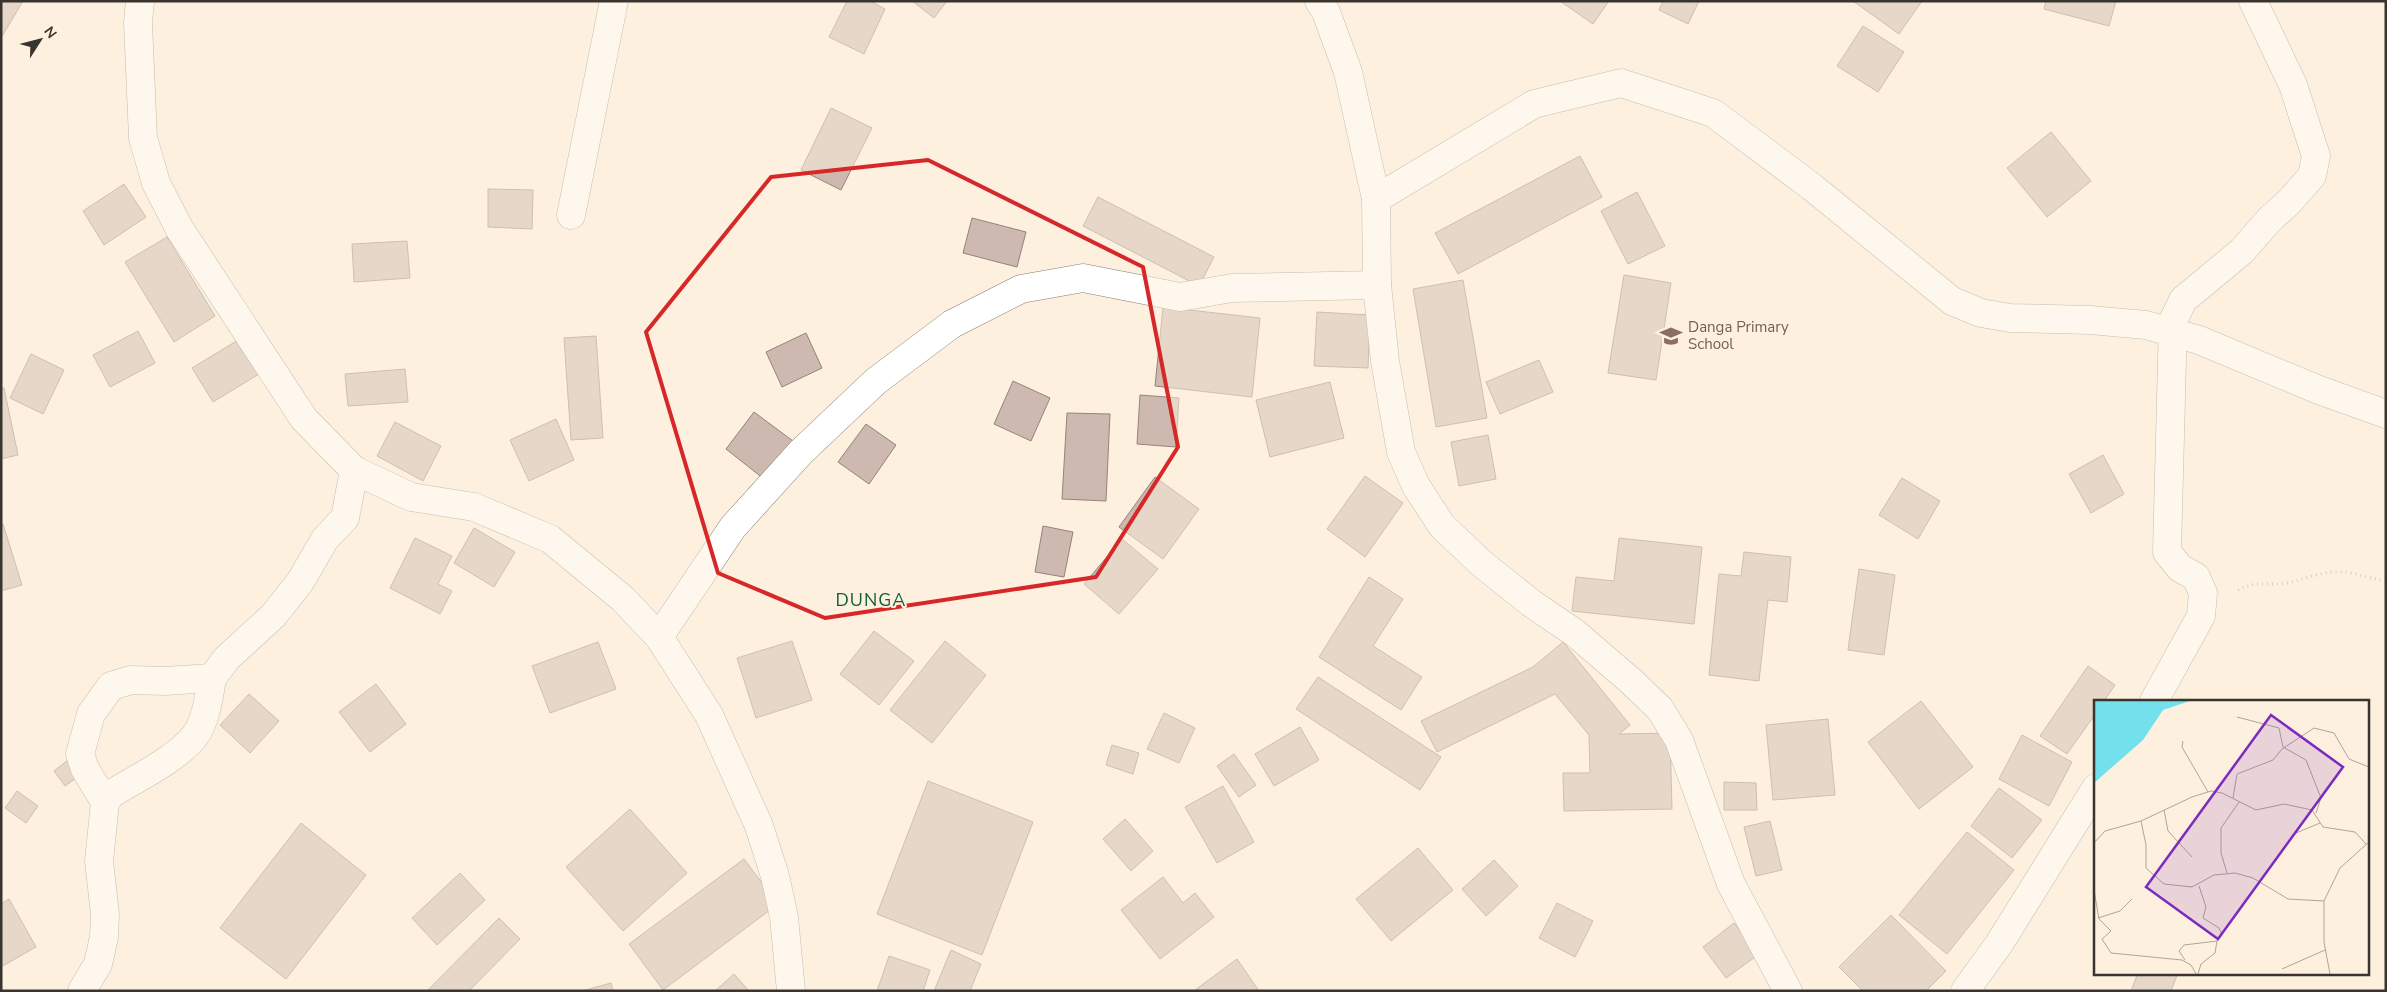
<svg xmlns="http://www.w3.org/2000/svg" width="2387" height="992" viewBox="0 0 2387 992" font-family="'Nunito Sans',sans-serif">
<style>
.building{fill:#cdb9b0;stroke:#958279}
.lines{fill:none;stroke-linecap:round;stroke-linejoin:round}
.minor-casing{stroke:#8a7f70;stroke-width:29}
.path{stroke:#aea498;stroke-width:3;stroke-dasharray:1 4;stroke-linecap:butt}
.minor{stroke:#fff;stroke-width:28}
.marked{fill:none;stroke:#d62828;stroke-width:4;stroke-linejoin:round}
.labels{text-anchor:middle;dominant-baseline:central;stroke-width:4;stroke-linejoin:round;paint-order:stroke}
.education-label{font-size:15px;fill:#785e54;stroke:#fdf0df;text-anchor:start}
.quarter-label{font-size:18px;letter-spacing:1px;fill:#105e34;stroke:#fdf0df}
.inset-road{fill:none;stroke:#afa598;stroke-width:1}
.view{fill:#7b2cbf;fill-opacity:0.15;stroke:#7b2cbf;stroke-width:2.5}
.inset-edge{fill:none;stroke:#39342e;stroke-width:2.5}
</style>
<rect width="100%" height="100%" fill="#fdf0df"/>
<g class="building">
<polygon points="1,1 23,1 1,38"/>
<polygon points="847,1 870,1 885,9 864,54 829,37"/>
<polygon points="912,1 947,1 934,18"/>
<polygon points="1560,1 1609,1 1593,24"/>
<polygon points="1663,1 1699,1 1688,24 1659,10"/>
<polygon points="1853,1 1922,1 1899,34"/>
<polygon points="2046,1 2116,1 2109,26 2044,9"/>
<polygon points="1863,26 1904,52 1878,92 1837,66"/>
<polygon points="831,108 872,128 841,190 801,170"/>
<polygon points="2051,132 2091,181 2047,217 2007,168"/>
<polygon points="1580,156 1602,197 1458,274 1435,233"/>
<polygon points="124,184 146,217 104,245 83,211"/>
<polygon points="488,189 533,190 532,229 488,227"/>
<polygon points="1637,192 1665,246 1628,264 1601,211"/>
<polygon points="1098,197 1214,257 1199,286 1083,226"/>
<polygon points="972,218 1026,232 1017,267 963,253"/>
<polygon points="167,237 215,316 174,342 125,262"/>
<polygon points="407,241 410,278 354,282 352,244"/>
<polygon points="1624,275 1671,283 1656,380 1608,373"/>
<polygon points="1463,280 1487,418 1436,427 1413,289"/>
<polygon points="1163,307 1260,318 1252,397 1155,386"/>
<polygon points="1317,312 1370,315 1368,368 1314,366"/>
<polygon points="138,331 155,363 110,387 93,355"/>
<polygon points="806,333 822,368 782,387 766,352"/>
<polygon points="596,336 603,438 571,440 564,338"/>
<polygon points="238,340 259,374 213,402 192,368"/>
<polygon points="31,354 64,370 43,414 10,398"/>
<polygon points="1539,360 1553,392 1500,414 1486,382"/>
<polygon points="405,369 408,402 348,406 345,374"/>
<polygon points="1013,381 1050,398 1031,441 994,424"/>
<polygon points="1330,382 1344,438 1270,457 1256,400"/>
<polygon points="1,388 4,388 18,455 1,459"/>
<polygon points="1140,395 1179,398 1176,447 1137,444"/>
<polygon points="754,412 793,441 764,479 726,449"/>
<polygon points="1067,413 1110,414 1106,501 1062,499"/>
<polygon points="556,419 574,460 529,481 510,440"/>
<polygon points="395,422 441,446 423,481 377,456"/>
<polygon points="866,424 896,445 869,484 838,462"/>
<polygon points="1488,435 1496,479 1459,486 1451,442"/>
<polygon points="2103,455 2124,494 2091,513 2069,474"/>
<polygon points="1365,476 1403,503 1365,557 1327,529"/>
<polygon points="1155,477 1199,509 1163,559 1119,527"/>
<polygon points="1902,478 1940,501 1918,539 1879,515"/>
<polygon points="3,524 22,585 1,591 1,525"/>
<polygon points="1043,526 1073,532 1064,577 1035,572"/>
<polygon points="474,528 515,552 494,587 454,563"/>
<polygon points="415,538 452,556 438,584 452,591 440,614 390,588"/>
<polygon points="1619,538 1702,547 1694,624 1572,611 1576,577 1614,581"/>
<polygon points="1122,539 1158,569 1119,614 1084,584"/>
<polygon points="1744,552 1791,557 1787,602 1768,600 1759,681 1709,675 1719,574 1741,576"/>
<polygon points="1859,569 1895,575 1884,655 1848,650"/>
<polygon points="1369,577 1403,599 1373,646 1422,677 1401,710 1319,657"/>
<polygon points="874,631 914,661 879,705 840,674"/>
<polygon points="792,641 812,700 756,718 737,658"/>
<polygon points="945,641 986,675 932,743 890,710"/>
<polygon points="598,642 616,689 550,713 532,666"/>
<polygon points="1563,642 1630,725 1619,734 1670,733 1672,809 1564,811 1563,773 1590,773 1589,735 1555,694 1437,752 1421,721 1533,667"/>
<polygon points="2088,666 2115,685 2104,701 2096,701 2096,713 2067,754 2040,736"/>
<polygon points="1318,677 1441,757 1420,790 1296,709"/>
<polygon points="376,684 406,724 370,752 339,712"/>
<polygon points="249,694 279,721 250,753 220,725"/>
<polygon points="1921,701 1973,767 1919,809 1868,742"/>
<polygon points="1164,713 1195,728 1179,763 1147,749"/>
<polygon points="1828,719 1835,795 1773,800 1766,725"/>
<polygon points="1300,727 1319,760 1274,786 1255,754"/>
<polygon points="2022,735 2072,762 2049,806 1999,779"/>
<polygon points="1112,745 1139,753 1133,774 1106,765"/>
<polygon points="1234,754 1256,785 1239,797 1217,766"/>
<polygon points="68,760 79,776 65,786 54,771"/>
<polygon points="928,781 1033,822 982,955 877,914"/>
<polygon points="1724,782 1756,783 1757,810 1724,810"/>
<polygon points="1223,786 1254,842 1217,863 1185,807"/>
<polygon points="1999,788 2042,820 2012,858 1971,826"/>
<polygon points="17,791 38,806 26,823 5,808"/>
<polygon points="630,809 687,873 623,931 566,867"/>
<polygon points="1125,819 1153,851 1131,871 1103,839"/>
<polygon points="1770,821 1782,870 1756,876 1744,827"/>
<polygon points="301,823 366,875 286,979 220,928"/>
<polygon points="1967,832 2014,870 1947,954 1899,915"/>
<polygon points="1418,848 1453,890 1391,941 1356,899"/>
<polygon points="744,859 778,904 663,990 629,944"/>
<polygon points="1494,860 1518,886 1486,916 1462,889"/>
<polygon points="460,873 485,900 437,945 412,918"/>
<polygon points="1163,877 1183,903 1195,893 1214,917 1160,959 1121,910"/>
<polygon points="9,899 36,947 1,967 1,904"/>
<polygon points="1557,903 1593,921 1575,957 1539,938"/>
<polygon points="1891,915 1946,971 1926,991 1863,991 1839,967"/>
<polygon points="499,918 520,939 469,991 427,991"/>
<polygon points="1734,923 1758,955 1726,978 1703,947"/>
<polygon points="951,950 981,964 970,991 934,991"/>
<polygon points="889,956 930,970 923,991 877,991"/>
<polygon points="1237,959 1259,991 1195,991 1195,990"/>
<polygon points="2138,973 2178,973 2171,991 2131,991"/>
<polygon points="734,974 749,991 715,991"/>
<polygon points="611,983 613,991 582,991"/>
</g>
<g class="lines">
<g class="minor-casing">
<g id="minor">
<polyline points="140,1 138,23 143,138 156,183 179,228 304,419 354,470 411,497 474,507 550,539 623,599 659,637 709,715 759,826 775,876 784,917 791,991"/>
<polyline points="1319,1 1326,12 1348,72 1376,199 1377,285 1385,361 1401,452 1416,486 1442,526 1481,563 1531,603 1575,633 1632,682 1660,709 1679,740 1731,884 1788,991"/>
<polyline points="1376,199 1534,104 1621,83 1713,113 1812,187 1952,301 1981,313 2010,318 2090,320 2146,325 2199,340 2319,390 2386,414"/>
<polyline points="571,215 614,1"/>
<polyline points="659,637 733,527 801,452 876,381 952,324 1021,289 1083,278 1180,297 1232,288 1377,285"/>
<polyline points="2154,701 2201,616 2203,593 2196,577 2180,568 2167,552 2173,321 2183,300 2242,251 2269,220 2289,202 2312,176 2316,156 2293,85 2253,1"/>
<path d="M105 802 111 794C137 778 175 760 194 737 206 722 209 697 212 678"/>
<polyline points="82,991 98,964 104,937 105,914 99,861 105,802 85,769 80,754 91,714 111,686 131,680 165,681 212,678 227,658 273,616 300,582 325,539 345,518 354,470"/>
<polyline points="1965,991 1999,944 2096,788"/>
</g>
</g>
<path class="path" d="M2238 590C2257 580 2269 586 2287 583 2306 579 2324 570 2344 572 2358 573 2371 580 2386 580"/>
<use href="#minor" class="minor"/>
</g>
<path d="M0 0H2387V992H0ZM928 160 1143 267 1178 447 1096 577 825 618 718 573 646 332 771 177Z" fill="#fdf0df" fill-opacity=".55" fill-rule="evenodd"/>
<path class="marked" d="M928 160 1143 267 1178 447 1096 577 825 618 718 573 646 332 771 177Z"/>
<defs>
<g id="school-bare" transform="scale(1.725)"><path d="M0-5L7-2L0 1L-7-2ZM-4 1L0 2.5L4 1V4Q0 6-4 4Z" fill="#8d6e63" stroke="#fdf0df" stroke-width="2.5" paint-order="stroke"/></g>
</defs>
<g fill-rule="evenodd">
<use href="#school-bare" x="1671" y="336"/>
</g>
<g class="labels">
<g class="education-label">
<text x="1688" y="327">Danga Primary<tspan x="1688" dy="17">School</tspan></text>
</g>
<g class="quarter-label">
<text x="871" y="600">DUNGA</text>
</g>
</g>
<g transform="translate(2094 700)">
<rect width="275" height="275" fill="#fdf0df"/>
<path d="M0 1H96L69 10 49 40 0 83Z" fill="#72e1ec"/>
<path class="inset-road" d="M143 17 185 28 189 47 212 60 227 98 222 113M89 41 88 47 114 92M139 98 143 74 179 60 188 49 220 28 240 33 255 59 275 67M70 110 74 131 98 157M47 121 52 145V168L70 184 98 187 120 175 141 173 159 178 194 199 230 201M202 133 226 123M0 143 11 131 47 121 98 97 117 91 128 93 162 110 190 104 218 110 229 127 261 132 272 144M133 173 127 153V128L145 102M0 190 5 219 17 231 8 239 17 253 88 260 97 265 102 274M4 218 26 211 38 199M91 260 85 251 90 245 123 241M188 269 231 250M104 274 107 264 121 253 123 241 128 235 125 228 109 218 112 207 105 186M236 274 230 242V201L246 168 275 142"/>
<path class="view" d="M177 15 249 67 124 239 52 187Z"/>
<rect width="275" height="275" class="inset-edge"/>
</g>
<rect width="2387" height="992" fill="none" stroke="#39342e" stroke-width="5"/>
<g transform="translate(40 40) rotate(54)" stroke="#fdf0df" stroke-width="4" paint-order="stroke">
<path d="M0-4L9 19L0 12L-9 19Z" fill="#39342e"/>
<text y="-8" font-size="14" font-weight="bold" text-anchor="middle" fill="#39342e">N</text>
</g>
</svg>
